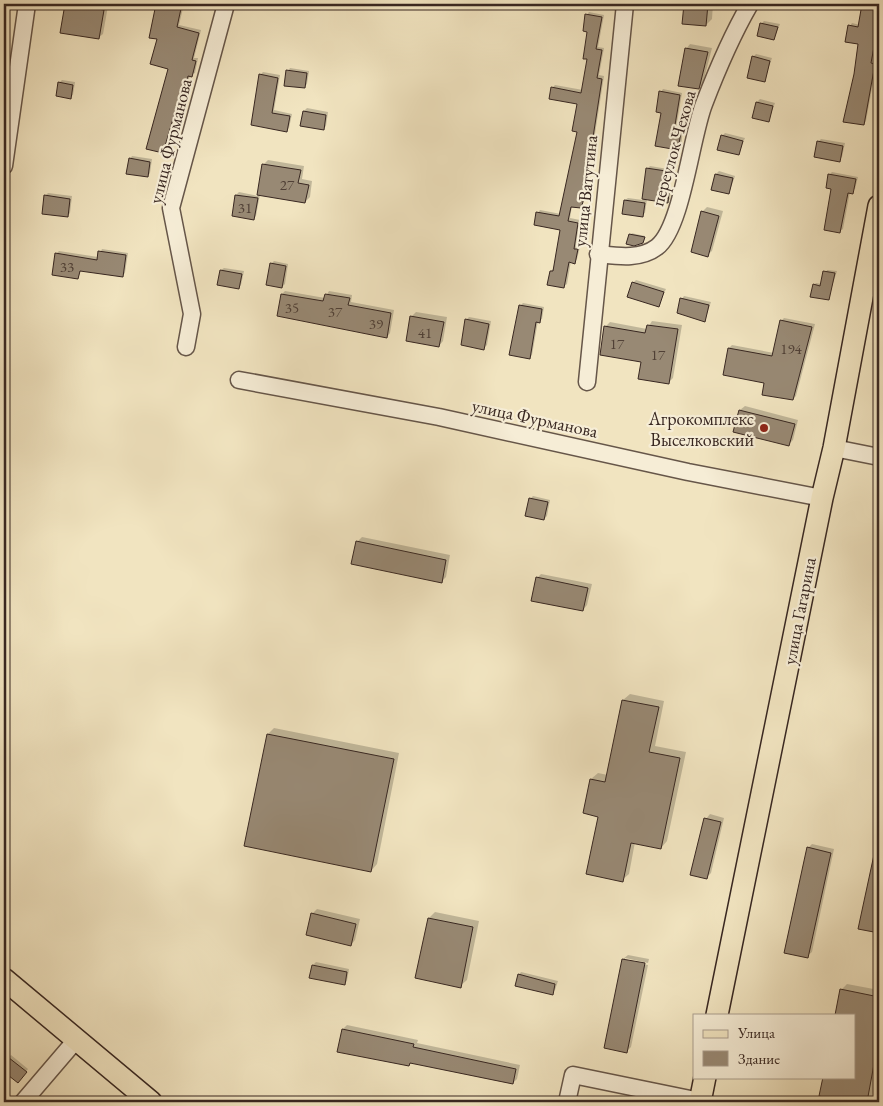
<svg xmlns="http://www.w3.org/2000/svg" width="883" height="1106" viewBox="0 0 883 1106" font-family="'EB Garamond',serif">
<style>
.shadow{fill:#0003}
.building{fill:#988974;stroke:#382721}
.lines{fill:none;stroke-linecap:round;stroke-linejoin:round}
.minor-casing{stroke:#665649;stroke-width:19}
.major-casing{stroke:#382721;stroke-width:24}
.minor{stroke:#f6edd6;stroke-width:16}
.major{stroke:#f1e4c0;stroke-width:21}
.poi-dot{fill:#8f2418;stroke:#f6edd6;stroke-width:2}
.labels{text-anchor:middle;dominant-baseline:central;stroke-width:4.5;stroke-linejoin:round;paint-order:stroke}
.number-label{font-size:15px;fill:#504036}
.street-label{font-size:18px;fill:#382721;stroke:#f6edd6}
.poi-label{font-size:18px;fill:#382721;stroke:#f6edd6;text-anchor:end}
</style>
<rect width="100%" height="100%" fill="#f1e4c0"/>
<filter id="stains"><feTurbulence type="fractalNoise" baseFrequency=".004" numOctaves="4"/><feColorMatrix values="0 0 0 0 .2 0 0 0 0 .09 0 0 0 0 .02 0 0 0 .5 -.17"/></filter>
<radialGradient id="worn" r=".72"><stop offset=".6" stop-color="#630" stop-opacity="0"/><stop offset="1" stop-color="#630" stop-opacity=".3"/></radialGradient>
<g class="shadow">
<polygon points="66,4 108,6 103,34 98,38 61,32"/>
<polygon points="158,4 184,4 179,25 201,30 194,58 198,58 195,73 190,75 186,92 181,95 165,149 163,151 170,68 158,38 151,37"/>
<polygon points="686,4 713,4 712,19 706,25 684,23"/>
<polygon points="863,4 879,4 879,31 873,61 877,61 866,121 864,124 856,74 859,43 850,26 852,23 860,25"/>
<polygon points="589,12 604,15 598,47 604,48 599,75 604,76 585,198 580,207 572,206 570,218 580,220 576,246 580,247 577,259 575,262 571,261 567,284 564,286 551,271 554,268 562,229 538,213 540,210 561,214 579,132 579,103 552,88 555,85 583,90 588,58 587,15"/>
<polygon points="4,18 7,18 4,41"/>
<polygon points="764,21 780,24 774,39 762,23"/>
<polygon points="690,44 712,48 703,83 699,88 686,49"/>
<polygon points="756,54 772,58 764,81 753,57"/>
<polygon points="290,68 309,71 307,84 304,87 288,71"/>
<polygon points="263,72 280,75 274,110 292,114 289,128 287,130 252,124 260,75"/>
<polygon points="62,80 75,82 73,95 70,97 59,83"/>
<polygon points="663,89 682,93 676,128 683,130 681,146 678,148 663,112 661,92"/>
<polygon points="760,99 775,103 768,121 757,102"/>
<polygon points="307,108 328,112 326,126 323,129 304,111"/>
<polygon points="725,133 745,138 738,154 722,136"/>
<polygon points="821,139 845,143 842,157 839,160 818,142"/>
<polygon points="132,156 152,159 150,173 148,176 130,159"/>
<polygon points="268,160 304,166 302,179 312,181 310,197 305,202 260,194 256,216 254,218 233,215 236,195 239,192 258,196 264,164"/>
<polygon points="650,166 668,169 665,189 671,190 670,199 667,202 647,199 645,213 642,215 625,200 628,198 643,200 647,169"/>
<polygon points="719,171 735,176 729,193 716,174"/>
<polygon points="832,172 858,177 855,189 850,192 843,229 840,231 829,175"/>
<polygon points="48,193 72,196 70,213 67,216 46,195"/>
<polygon points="707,207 723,211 712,251 707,255 692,251 703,211"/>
<polygon points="631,233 645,236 644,241 643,242"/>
<polygon points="102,249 128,253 125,273 122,276 81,270 78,278 56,254 59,251 98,257"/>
<polygon points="274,261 288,264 285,284 282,287 271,264"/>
<polygon points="224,268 244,271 241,285 239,288 221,270"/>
<polygon points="827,270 837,271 828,299 814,285 816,283 822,284"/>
<polygon points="636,280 666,289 658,306 633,283"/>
<polygon points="285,291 325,298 329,291 352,295 351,302 394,310 390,333 387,337 282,294"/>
<polygon points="684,296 711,302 705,320 682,299"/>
<polygon points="523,303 544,307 542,319 538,321 532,355 530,357 520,306"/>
<polygon points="416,312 447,317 443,341 439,346 411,317"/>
<polygon points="469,317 491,321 487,345 484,348 466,320"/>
<polygon points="784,318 815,324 796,396 793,399 765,382 729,348 732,345 774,353 781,321"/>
<polygon points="652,321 682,325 673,378 669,382 605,327 610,322 647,329"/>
<polygon points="745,406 798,420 793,440 788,445 735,431 740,410"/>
<polygon points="533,496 550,500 547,516 544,519 530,499"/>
<polygon points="362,537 450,555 446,577 441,582 357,542"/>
<polygon points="541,574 592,584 587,605 583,610 537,578"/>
<polygon points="630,694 664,701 655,746 686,752 667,841 661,848 635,842 629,874 622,880 600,816 591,779 598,773 608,775 623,700"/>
<polygon points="274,728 399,753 377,864 371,871 245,845 268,734"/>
<polygon points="710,814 724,818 711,873 706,878 706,819"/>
<polygon points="879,833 879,932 860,928"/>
<polygon points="812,844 834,849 812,952 807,956 808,848"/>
<polygon points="317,909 360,919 355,940 351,945 312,914"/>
<polygon points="435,912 479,921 467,980 460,986 429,918"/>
<polygon points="628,955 649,959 648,963 625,958 625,961 648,965 631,1047 626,1052 623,959"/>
<polygon points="316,962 349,969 347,981 344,984 313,965"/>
<polygon points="521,972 558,981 555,990 552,993 519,975"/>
<polygon points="847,984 879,990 879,1059 872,1098 867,1102 821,1095 854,1077 854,1015 841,990"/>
<polygon points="347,1025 418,1040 417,1043 520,1065 517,1079 513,1083 412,1062 409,1065 343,1029"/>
<polygon points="4,1039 9,1043 4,1049"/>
<polygon points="11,1055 28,1069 18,1082 4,1071 4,1063"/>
</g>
<g class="building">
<polygon points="65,4 104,10 99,39 60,33"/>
<polygon points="156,4 182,4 177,27 199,33 192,60 196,61 192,77 188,76 184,96 180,95 163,153 146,149 168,69 150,64 157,39 149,38"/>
<polygon points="684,4 708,4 706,26 682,24"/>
<polygon points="862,4 879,4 879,20 871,63 875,64 864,125 843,122 854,74 858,44 845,42 848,25 858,27"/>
<polygon points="585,14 602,17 596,49 602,50 597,78 602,79 583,202 581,208 571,207 568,221 578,223 574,249 578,249 575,264 569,262 564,288 547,285 550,271 553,271 560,230 534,225 536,212 559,216 577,132 572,131 577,104 549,99 551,87 581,93 587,59 583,59 587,32 583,31"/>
<polygon points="760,23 778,27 774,40 757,36"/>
<polygon points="685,48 708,52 699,89 678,86"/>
<polygon points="752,56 770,61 765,82 747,78"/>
<polygon points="286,70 307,73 305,88 284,86"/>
<polygon points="259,74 278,78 272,113 290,116 287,132 251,125"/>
<polygon points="58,82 73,85 71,99 56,96"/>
<polygon points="659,91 680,95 674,131 681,132 678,150 655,146 661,113 656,112"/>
<polygon points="756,102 773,106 769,122 752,118"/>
<polygon points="303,111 326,115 324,130 300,126"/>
<polygon points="721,135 743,141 739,155 717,150"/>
<polygon points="817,141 843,146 840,162 814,157"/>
<polygon points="129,158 150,162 148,177 126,174"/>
<polygon points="262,164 301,170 298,183 309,185 305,203 257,195"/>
<polygon points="646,168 666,171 663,192 669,192 668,203 642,199"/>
<polygon points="715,174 733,178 729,194 711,190"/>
<polygon points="828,174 856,179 853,194 848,193 840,233 824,230 831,189 826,188"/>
<polygon points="44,195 70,199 68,217 42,214"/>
<polygon points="235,195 258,198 254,220 232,216"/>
<polygon points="624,200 645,203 643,217 622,214"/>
<polygon points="701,211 719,216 708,257 691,252"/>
<polygon points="629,234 645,237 643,243 634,246 626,244"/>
<polygon points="98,251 126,255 123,277 80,271 78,279 52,275 55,253 97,260"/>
<polygon points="270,263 286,266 282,288 266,285"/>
<polygon points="220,270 242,274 239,289 217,285"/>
<polygon points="823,271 835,273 829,300 810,297 813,284 820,286"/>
<polygon points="632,282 664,292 659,307 627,297"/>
<polygon points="281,294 323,301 325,294 350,298 348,305 391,313 387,338 277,316"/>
<polygon points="680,298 709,305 705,322 677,313"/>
<polygon points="519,305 542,309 540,323 536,322 530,359 509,355"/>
<polygon points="410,316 444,322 439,347 406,341"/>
<polygon points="465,319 489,324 484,350 461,345"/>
<polygon points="780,320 812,327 793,400 762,395 764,383 723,375 728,348 772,356"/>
<polygon points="647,325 678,329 669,384 638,379 641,362 600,355 604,326 645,333"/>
<polygon points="739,410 795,424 789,446 733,432"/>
<polygon points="529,498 548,502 544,520 525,516"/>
<polygon points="356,541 446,560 442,583 351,564"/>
<polygon points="536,577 588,588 583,611 531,601"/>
<polygon points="622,700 659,707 649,752 680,758 661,849 631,843 623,882 586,874 598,817 583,813 590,779 605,782"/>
<polygon points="267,734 394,759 371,872 244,846"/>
<polygon points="704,818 721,822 707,879 690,875"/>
<polygon points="807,847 831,853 808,958 784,953"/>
<polygon points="875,850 879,850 879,933 858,929"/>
<polygon points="311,913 356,924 351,946 306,935"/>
<polygon points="428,918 473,927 461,988 415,978"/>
<polygon points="622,959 645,963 627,1053 604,1048"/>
<polygon points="312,965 347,972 345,985 309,978"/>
<polygon points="518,974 555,984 553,995 515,986"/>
<polygon points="840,989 879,997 879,1037 867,1102 850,1102 819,1096 823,1077 854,1077 854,1015 835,1015"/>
<polygon points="342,1029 414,1044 413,1047 516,1069 513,1084 410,1063 409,1066 337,1052"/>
<polygon points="4,1054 27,1072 18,1083 4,1072"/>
</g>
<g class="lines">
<g class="minor-casing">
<g id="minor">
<polyline points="4,166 27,4"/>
<path d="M598 254C617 256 640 260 657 247 682 228 691 137 704 104 717 70 732 35 750 4"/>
<polyline points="186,347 192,314 171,208 226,4"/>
<polyline points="239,380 439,417 688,472 822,498"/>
<polyline points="587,382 625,4"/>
<polyline points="834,448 879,457"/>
<polyline points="23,1102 76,1040"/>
<polyline points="567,1102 573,1075 700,1101"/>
</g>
</g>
<g class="major-casing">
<g id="major">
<polyline points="4,979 151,1102"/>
<polyline points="717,1015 822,498 834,448 879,206"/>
<polyline points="700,1102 705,1077"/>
</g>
</g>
<use href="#minor" class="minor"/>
<use href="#major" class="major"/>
</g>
<circle class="poi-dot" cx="764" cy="428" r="5"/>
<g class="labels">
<g class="number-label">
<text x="287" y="184">27</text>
<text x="245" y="207">31</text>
<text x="67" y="266">33</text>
<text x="292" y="307">35</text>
<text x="335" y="311">37</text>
<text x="376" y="323">39</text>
<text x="425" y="332">41</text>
<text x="617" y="343">17</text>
<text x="791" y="348">194</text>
<text x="658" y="354">17</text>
</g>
<g class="street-label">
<text transform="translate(170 141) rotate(-76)">улица Фурманова</text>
<text transform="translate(673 148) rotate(-74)">переулок Чехова</text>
<text transform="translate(585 191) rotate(-84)">улица Ватутина</text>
<text transform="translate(535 418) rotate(12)">улица Фурманова</text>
<text transform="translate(799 611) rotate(-79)">улица Гагарина</text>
</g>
<g class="poi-label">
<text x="754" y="418">Агрокомплекс<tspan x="754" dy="21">Выселковский</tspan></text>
</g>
</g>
<rect width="883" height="1106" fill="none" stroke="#f1e4c0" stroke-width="20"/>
<rect x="5" y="5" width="873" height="1096" fill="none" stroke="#382721" stroke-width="2.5"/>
<rect x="10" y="10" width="863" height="1086" fill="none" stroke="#382721"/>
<rect x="693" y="1014" width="162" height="65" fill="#f6edd6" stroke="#aa9e8e"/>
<rect x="703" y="1030" width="25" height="8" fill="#f1e4c0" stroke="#aa9e8e"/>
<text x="738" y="1038" font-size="15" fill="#382721">Улица</text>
<rect x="703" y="1051" width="25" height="15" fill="#988974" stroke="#aa9e8e"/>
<text x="738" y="1064" font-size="15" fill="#382721">Здание</text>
<rect width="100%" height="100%" filter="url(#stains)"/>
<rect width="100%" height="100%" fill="url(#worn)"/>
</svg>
